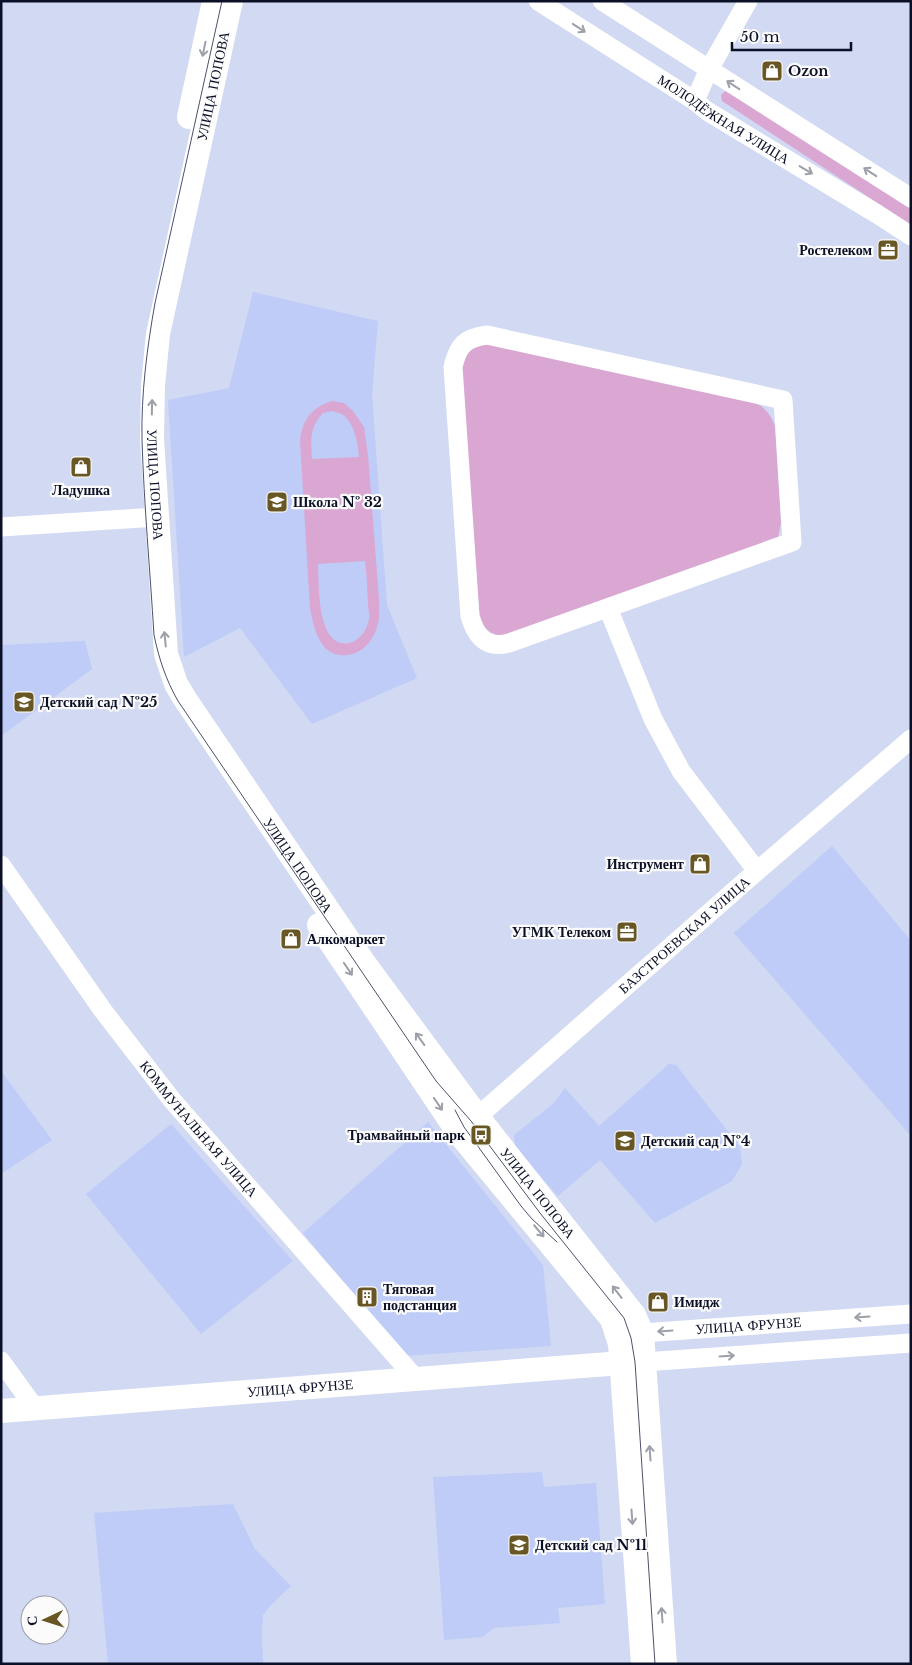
<svg xmlns="http://www.w3.org/2000/svg" width="912" height="1665" viewBox="0 0 912 1665" font-family="'Libre Baskerville',serif">
<style>
.built{fill:#beccf7}
.green{fill:#daa7d3;fill-rule:evenodd}
.lines{fill:none;stroke-linecap:round;stroke-linejoin:round}
.minor{stroke:#fff;stroke-width:19}
.tertiary{stroke:#fff;stroke-width:24}
.tram{stroke:#4b5169;stroke-width:1}
.oneway{stroke:#9d9fa9}
.labels{text-anchor:middle;dominant-baseline:central;stroke-width:4.5;stroke-linejoin:round;paint-order:stroke}
.poi-label{font-size:14px;font-weight:bold;fill:#0b1027;stroke:#fbfbfb;text-anchor:start}
.street-label{font-size:14px;fill:#0b1027;stroke:#fbfbfb}
</style>
<rect width="100%" height="100%" fill="#d1d9f3"/>
<g class="built">
<polygon points="253,292 378,321 372,394 387,605 417,678 312,724 240,628 184,657 168,400 229,388"/>
<polygon points="85,641 92,669 1,736 1,645"/>
<polygon points="832,846 911,941 911,1136 734,933"/>
<polygon points="669,1064 676,1065 740,1147 742,1164 732,1181 655,1223 600,1160 558,1196 515,1147 514,1135 554,1103 565,1088 599,1126"/>
<polygon points="1,1071 52,1140 1,1174"/>
<polygon points="428,1122 543,1265 551,1346 404,1356 303,1233"/>
<polygon points="171,1124 293,1261 201,1334 86,1194"/>
<polygon points="542,1472 544,1487 596,1483 605,1604 558,1608 560,1623 494,1628 482,1637 444,1640 433,1477"/>
<polygon points="233,1504 255,1549 291,1586 270,1606 263,1615 262,1634 263,1664 108,1664 94,1513"/>
</g>
<g class="green">
<polygon points="725,91 730,91 911,209 911,225 722,101 721,95"/>
<path d="M488 344 751 401C764 406 770 413 775 426L781 523 778 538 504 636C493 635 488 631 480 623L461 367C467 352 472 346 488 344Z"/>
<path d="M332 401 344 403 353 411 364 427 368 455 379 599C379 607 380 616 378 623 374 642 360 657 340 655 336 655 330 652 326 649 316 638 313 623 310 609L300 440C303 419 311 408 332 401ZM332 411C335 412 341 413 343 415 355 424 358 444 359 457L312 459C311 439 309 428 323 413ZM365 561C367 575 367 590 368 604 368 608 370 615 369 619 364 646 335 654 325 626 318 607 319 584 318 564Z"/>
</g>
<g class="lines">
<g class="minor">
<path id="s1" d="M538 1 695 101 707 111 877 214 911 236"/>
<polyline points="602,1 911,198"/>
<polyline points="695,101 708,71 748,1"/>
<path d="M487 335 783 400 792 542 509 643C486 649 476 637 470 616L453 367C458 345 465 338 487 335Z"/>
<polyline points="1,527 157,517"/>
<polyline points="608,608 653,719 681,771 757,871"/>
<path id="s2" d="M1 865 104 1012 172 1100 416 1379"/>
<path id="s3" d="M458 1132 485 1110 757 871 911 739"/>
<path id="s4" d="M629 1339 642 1333 911 1314"/>
<polyline points="1,1361 35,1408"/>
<polyline points="644,1362 911,1343"/>
</g>
<g class="tertiary">
<path id="s5" d="M231 1 158 334 153 385 152 439 166 654 176 684 185 699 364 963 477 1116 634 1315 642 1333 665 1664"/>
<polyline points="189,117 214,1"/>
<polyline points="319,925 458,1132 612,1319 620,1344 643,1664"/>
<path id="s6" d="M1 1411 635 1362"/>
</g>
<g class="tram">
<path d="M222 1 155 303C147 348 141 394 142 440 144 505 150 570 154 635 159 659 166 680 178 701L436 1081 471 1121 540 1213 624 1318 631 1338 635 1362 655 1664"/>
<polyline points="455,1110 464,1127 521,1206 532,1219 557,1242"/>
</g>
</g>
<defs><path id="oneway-shaft" d="M-6 0H5M1.5-3L5.5 0L1.5 3" fill="none" stroke-width="1.6" stroke-linecap="round" stroke-linejoin="round" transform="scale(1.25)"/></defs>
<g class="oneway">
<use href="#oneway-shaft" transform="translate(579 28) rotate(33)"/>
<use href="#oneway-shaft" transform="translate(204 49) rotate(102)"/>
<use href="#oneway-shaft" transform="translate(733 85) rotate(-147)"/>
<use href="#oneway-shaft" transform="translate(806 170) rotate(31)"/>
<use href="#oneway-shaft" transform="translate(870 172) rotate(-147)"/>
<use href="#oneway-shaft" transform="translate(152 407) rotate(-89)"/>
<use href="#oneway-shaft" transform="translate(165 639) rotate(-96)"/>
<use href="#oneway-shaft" transform="translate(348 969) rotate(56)"/>
<use href="#oneway-shaft" transform="translate(420 1039) rotate(-126)"/>
<use href="#oneway-shaft" transform="translate(438 1104) rotate(56)"/>
<use href="#oneway-shaft" transform="translate(539 1231) rotate(50)"/>
<use href="#oneway-shaft" transform="translate(617 1292) rotate(-128)"/>
<use href="#oneway-shaft" transform="translate(862 1317) rotate(176)"/>
<use href="#oneway-shaft" transform="translate(665 1331) rotate(176)"/>
<use href="#oneway-shaft" transform="translate(727 1356) rotate(-4)"/>
<use href="#oneway-shaft" transform="translate(650 1453) rotate(-94)"/>
<use href="#oneway-shaft" transform="translate(632 1517) rotate(86)"/>
<use href="#oneway-shaft" transform="translate(662 1615) rotate(-94)"/>
</g>
<defs>
<g id="shop-square" transform="scale(1.125)"><rect x="-9" y="-9" width="18" height="18" rx="4" fill="#685725" stroke="#fbfbfb"/><path d="M-5-2.5h2.3a2.7 3.5 0 0 1 5.4 0H5L5.5 6h-11ZM-1.5-2.5h3a1.5 2.3 0 0 0-3 0Z" fill="#fff"/></g>
<g id="office-square" transform="scale(1.125)"><rect x="-9" y="-9" width="18" height="18" rx="4" fill="#685725" stroke="#fbfbfb"/><path d="M-6-3h4V-5.5h4V-3h4V5H-6ZM-1-4.5V-3h2v-1.5ZM-6 0V1H6V0Z" fill="#fff"/></g>
<g id="school-square" transform="scale(1.125)"><rect x="-9" y="-9" width="18" height="18" rx="4" fill="#685725" stroke="#fbfbfb"/><path d="M0-5L7-2L0 1L-7-2ZM-4 1L0 2.5L4 1V4Q0 6-4 4Z" fill="#fff"/></g>
<g id="bus-square" transform="scale(1.125)"><rect x="-9" y="-9" width="18" height="18" rx="4" fill="#685725" stroke="#fbfbfb"/><path d="M-5-6H5V4H4V6H2V4H-2V6H-4V4H-5ZM-3.5-4V0h7V-4ZM-3.5 1.2v1.5H-2V1.2ZM2 1.2v1.5H3.5V1.2Z" fill="#fff"/></g>
<g id="building-square" transform="scale(1.125)"><rect x="-9" y="-9" width="18" height="18" rx="4" fill="#685725" stroke="#fbfbfb"/><path d="M-4-6H4V6H1V3H-1V6H-4ZM-2.5-4.3h1.7v1.8h-1.7ZM.8-4.3h1.7v1.8H.8ZM-2.5-1h1.7V.8h-1.7ZM.8-1h1.7V.8H.8Z" fill="#fff"/></g>
</defs>
<g fill-rule="evenodd">
<use href="#shop-square" x="772" y="71"/>
<use href="#office-square" x="888" y="250"/>
<use href="#shop-square" x="81" y="467"/>
<use href="#school-square" x="277" y="502"/>
<use href="#school-square" x="24" y="702"/>
<use href="#shop-square" x="700" y="864"/>
<use href="#office-square" x="627" y="932"/>
<use href="#shop-square" x="291" y="939"/>
<use href="#bus-square" x="481" y="1135"/>
<use href="#school-square" x="625" y="1141"/>
<use href="#building-square" x="367" y="1297"/>
<use href="#shop-square" x="658" y="1302"/>
<use href="#school-square" x="519" y="1545"/>
</g>
<g class="labels">
<g class="poi-label">
<text x="788" y="71">Ozon</text>
<text x="872" y="250" text-anchor="end">Ростелеком</text>
<text x="81" y="490" text-anchor="middle">Ладушка</text>
<text x="293" y="502">Школа № 32</text>
<text x="40" y="702">Детский сад №25</text>
<text x="684" y="864" text-anchor="end">Инструмент</text>
<text x="611" y="932" text-anchor="end">УГМК Телеком</text>
<text x="307" y="939">Алкомаркет</text>
<text x="465" y="1135" text-anchor="end">Трамвайный парк</text>
<text x="641" y="1141">Детский сад №4</text>
<text x="383" y="1289">Тяговая<tspan x="383" dy="16">подстанция</tspan></text>
<text x="674" y="1302">Имидж</text>
<text x="535" y="1545">Детский сад №11</text>
</g>
<g class="street-label">
<text transform="translate(213 86) rotate(-78)">УЛИЦА ПОПОВА</text>
<text stroke="none"><textPath href="#s1" startOffset="220">МОЛОДЁЖНАЯ УЛИЦА</textPath></text>
<text stroke="none"><textPath href="#s5" startOffset="492">УЛИЦА ПОПОВА</textPath></text>
<text stroke="none"><textPath href="#s5" startOffset="912">УЛИЦА ПОПОВА</textPath></text>
<text stroke="none"><textPath href="#s3" startOffset="300">БАЗСТРОЕВСКАЯ УЛИЦА</textPath></text>
<text stroke="none"><textPath href="#s2" startOffset="330">КОММУНАЛЬНАЯ УЛИЦА</textPath></text>
<text stroke="none"><textPath href="#s5" startOffset="1318">УЛИЦА ПОПОВА</textPath></text>
<text stroke="none"><textPath href="#s4" startOffset="121">УЛИЦА ФРУНЗЕ</textPath></text>
<text stroke="none"><textPath href="#s6" startOffset="300">УЛИЦА ФРУНЗЕ</textPath></text>
</g>
</g>
<rect width="912" height="1665" fill="none" stroke="#0b1027" stroke-width="5"/>
<g transform="translate(45 1620) rotate(266)"><circle r="24" fill="#fbfbfb" stroke="#9b9da6"/>
<path d="M0-4L9 19L0 12L-9 19Z" fill="#685725"/>
<text y="-8" font-size="14" font-weight="bold" text-anchor="middle" fill="#0b1027">С</text>
</g>
<path d="M732 42v8h119v-8" fill="none" stroke="#0b1027" stroke-width="2.5"/>
<text x="740" y="42" font-size="15" fill="#0b1027" stroke="#fbfbfb" stroke-width="4" paint-order="stroke">50 m</text>
</svg>
